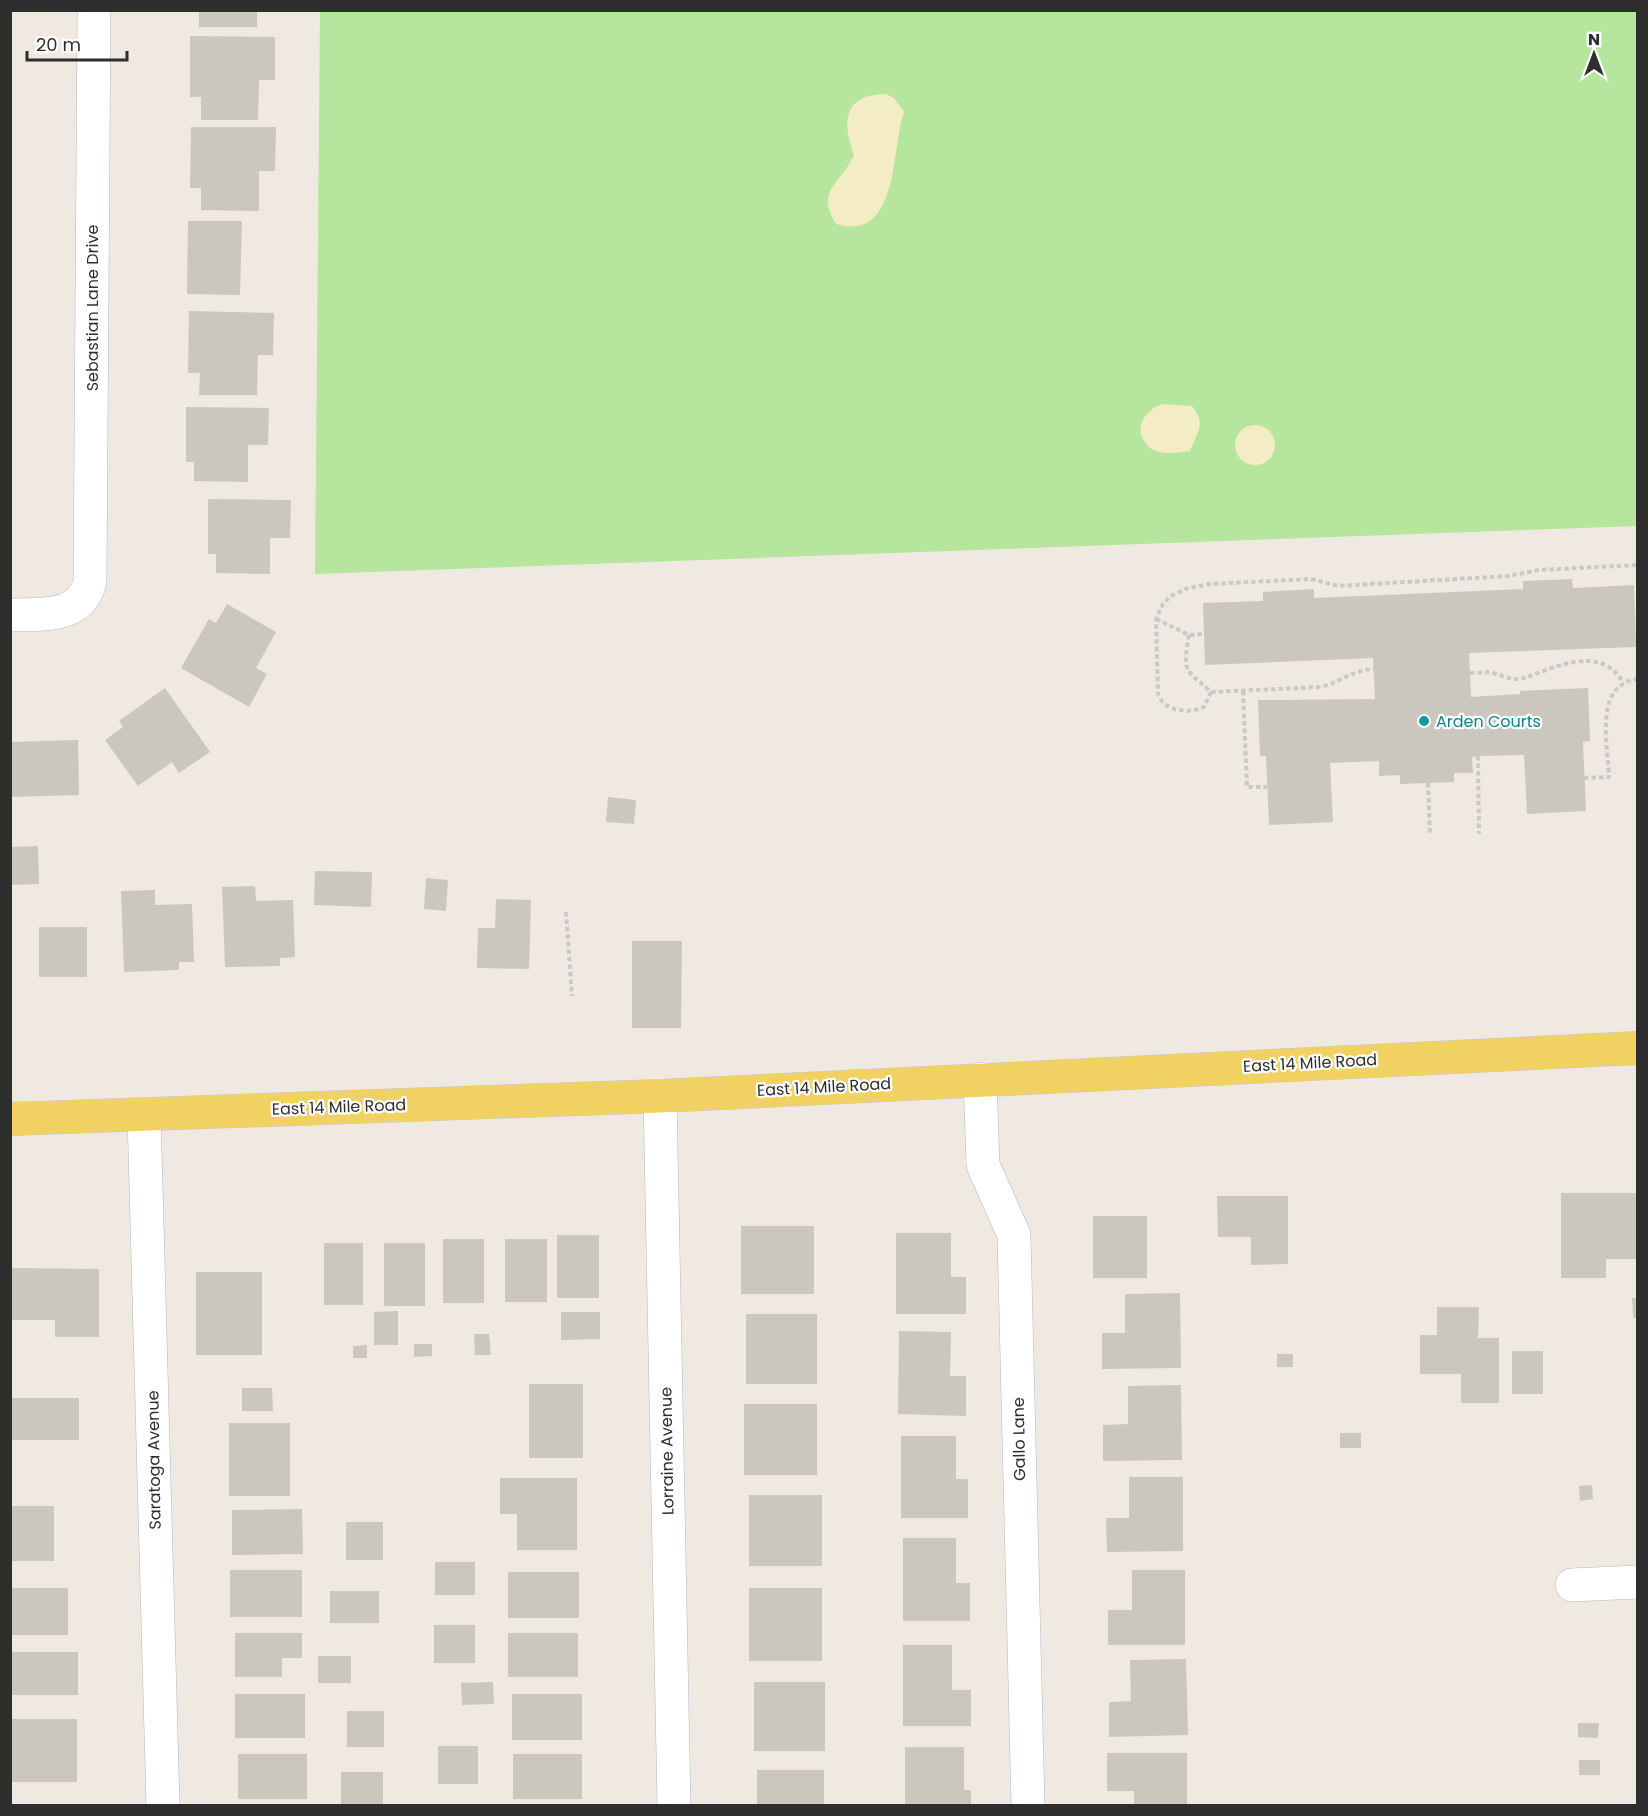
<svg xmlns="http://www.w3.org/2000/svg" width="1648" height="1816" viewBox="0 0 1648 1816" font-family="Poppins,sans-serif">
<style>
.green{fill:#b6e59e}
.sand{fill:#f3ecc5}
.building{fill:#cbc7bf}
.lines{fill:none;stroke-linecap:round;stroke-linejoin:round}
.minor-casing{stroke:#b4b7c1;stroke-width:34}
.major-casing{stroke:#c9c9c9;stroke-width:34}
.path{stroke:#c9c9c9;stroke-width:4;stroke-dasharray:4.5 3;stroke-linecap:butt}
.minor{stroke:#fff;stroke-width:33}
.major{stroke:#f2d163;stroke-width:33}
.culture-dot{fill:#0f9aa8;stroke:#fff;stroke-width:2}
.labels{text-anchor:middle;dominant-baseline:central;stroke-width:4.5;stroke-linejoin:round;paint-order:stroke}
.street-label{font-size:16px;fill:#2e2e2e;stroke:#fff}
.culture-label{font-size:16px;fill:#0d838f;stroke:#fff;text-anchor:start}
</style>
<rect width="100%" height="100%" fill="#efe9e1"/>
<polygon class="green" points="320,11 1637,11 1637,526 315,574"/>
<g class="sand">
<path d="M886 94 894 98 904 112C891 147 900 243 836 224 815 189 841 184 854 155 842 122 843 94 886 94Z"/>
<path d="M1162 404 1192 406C1207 424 1197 433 1190 451 1178 453 1157 456 1148 446 1132 429 1144 411 1162 404Z"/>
<circle cx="1255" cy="445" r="20"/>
</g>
<g class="building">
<rect x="199" y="10" width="58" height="17"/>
<polygon points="190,36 275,37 275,80 259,80 258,120 201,120 201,97 190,97"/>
<polygon points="191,127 276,127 275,171 259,171 259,211 201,210 201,188 190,188"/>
<polygon points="188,221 242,221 240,295 187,294"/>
<polygon points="189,311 274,313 273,355 258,355 257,395 199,395 200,373 188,373"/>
<polygon points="186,407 269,408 268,445 248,445 248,482 194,481 194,462 186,462"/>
<polygon points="208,499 291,500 290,538 270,538 270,574 216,573 216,554 208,554"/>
<polygon points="1572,579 1573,588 1634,585 1636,647 1469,653 1471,697 1520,694 1520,691 1588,688 1590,741 1583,742 1586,811 1527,814 1524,755 1478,756 1472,757 1473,773 1454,773 1454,782 1400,784 1400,775 1379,776 1379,761 1330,763 1333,822 1269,825 1266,756 1260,756 1258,700 1375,699 1373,658 1205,665 1203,603 1263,601 1263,592 1314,589 1314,598 1523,589 1523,581"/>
<polygon points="227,604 276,632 256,668 267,674 249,707 181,668 209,619 216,623"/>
<polygon points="165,688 210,752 179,773 172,762 138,786 105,740 123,727 119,721"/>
<polygon points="78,740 79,795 10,797 10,742"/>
<polygon points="608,797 636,800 634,824 606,822"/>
<polygon points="38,846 39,884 10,885 10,847"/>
<polygon points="315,871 372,872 371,907 314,905"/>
<polygon points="426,878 448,880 446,911 424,909"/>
<polygon points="255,886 256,901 293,900 295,957 280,958 280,966 225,967 222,887"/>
<polygon points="155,890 155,905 192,904 194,962 179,962 179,970 124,972 121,891"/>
<polygon points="496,899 531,900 529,969 477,968 478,928 495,928"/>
<rect x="39" y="927" width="48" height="50"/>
<polygon points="632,941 682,941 681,1028 632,1028"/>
<polygon points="1561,1193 1638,1193 1638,1259 1606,1259 1606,1278 1561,1278"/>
<polygon points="1217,1196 1288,1196 1288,1264 1251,1265 1251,1237 1218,1237"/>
<rect x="1093" y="1216" width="54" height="62"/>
<rect x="741" y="1226" width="73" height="68"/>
<polygon points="896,1233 951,1233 951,1277 966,1277 966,1314 896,1314"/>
<rect x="557" y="1235" width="42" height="63"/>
<rect x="443" y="1239" width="41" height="64"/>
<rect x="505" y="1239" width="42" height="63"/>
<rect x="324" y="1243" width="39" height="62"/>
<rect x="384" y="1243" width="41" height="63"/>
<polygon points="10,1268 99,1269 99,1337 55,1337 55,1320 10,1320"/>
<rect x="196" y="1272" width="66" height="83"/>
<polygon points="1180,1293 1181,1368 1102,1369 1102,1333 1125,1333 1125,1294"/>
<polygon points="1632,1298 1638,1298 1638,1318 1633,1318"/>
<polygon points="1437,1307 1479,1307 1478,1338 1499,1338 1499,1403 1461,1403 1461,1374 1420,1374 1420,1335 1437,1335"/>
<polygon points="398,1311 398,1345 374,1345 374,1312"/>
<polygon points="561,1312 600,1312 600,1339 561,1340"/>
<rect x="746" y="1314" width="71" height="70"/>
<polygon points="899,1331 951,1332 950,1376 966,1376 966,1416 898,1414"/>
<polygon points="474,1334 489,1334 491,1355 475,1355"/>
<polygon points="414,1344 432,1344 432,1356 414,1357"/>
<polygon points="367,1345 367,1358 353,1358 353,1346"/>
<rect x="1512" y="1351" width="31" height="43"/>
<rect x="1277" y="1354" width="16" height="13"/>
<rect x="529" y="1384" width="54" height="74"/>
<polygon points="1181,1385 1182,1460 1103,1461 1103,1425 1128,1424 1128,1386"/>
<polygon points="242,1388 272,1388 273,1411 242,1411"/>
<rect x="12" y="1398" width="67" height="42"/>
<rect x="744" y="1404" width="73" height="71"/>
<rect x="229" y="1423" width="61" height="73"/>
<rect x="1340" y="1433" width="21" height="15"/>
<polygon points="901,1436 956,1436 956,1479 968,1479 968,1518 901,1518"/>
<polygon points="1129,1477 1183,1477 1183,1551 1107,1552 1106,1518 1129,1518"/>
<polygon points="500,1478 577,1478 577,1550 517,1550 517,1514 500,1514"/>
<polygon points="1592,1485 1593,1499 1580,1501 1579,1486"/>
<rect x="749" y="1495" width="73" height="71"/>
<rect x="10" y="1506" width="44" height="55"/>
<polygon points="302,1509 303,1554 232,1555 232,1510"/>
<rect x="346" y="1522" width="37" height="38"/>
<polygon points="903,1538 956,1538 956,1583 970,1583 970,1621 903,1621"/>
<rect x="435" y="1562" width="40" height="33"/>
<rect x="230" y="1570" width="72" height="47"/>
<polygon points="1132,1570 1185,1570 1185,1645 1108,1645 1108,1610 1132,1610"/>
<rect x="508" y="1572" width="71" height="46"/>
<rect x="10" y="1588" width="58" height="47"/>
<rect x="749" y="1588" width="73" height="73"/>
<rect x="330" y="1591" width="49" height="32"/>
<rect x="434" y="1625" width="41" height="38"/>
<polygon points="235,1633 302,1633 302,1658 282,1658 282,1677 235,1677"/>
<rect x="508" y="1633" width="70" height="44"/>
<polygon points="903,1645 952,1645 952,1690 971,1690 971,1726 903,1726"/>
<rect x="10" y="1652" width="68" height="43"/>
<rect x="318" y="1656" width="33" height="27"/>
<polygon points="1186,1659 1188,1735 1109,1737 1109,1702 1131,1701 1130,1660"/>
<polygon points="493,1682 494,1704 462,1705 461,1683"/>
<rect x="754" y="1682" width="71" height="69"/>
<rect x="235" y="1694" width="70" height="44"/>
<rect x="512" y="1694" width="70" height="46"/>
<rect x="347" y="1711" width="37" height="36"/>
<rect x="12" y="1719" width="65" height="63"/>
<polygon points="1578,1723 1599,1723 1598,1738 1578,1737"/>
<rect x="438" y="1746" width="40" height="38"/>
<polygon points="905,1747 964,1747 964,1790 971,1790 971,1806 905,1806"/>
<polygon points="1107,1753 1187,1753 1187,1806 1134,1806 1134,1791 1107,1791"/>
<rect x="238" y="1754" width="69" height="45"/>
<rect x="513" y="1754" width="69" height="45"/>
<rect x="1579" y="1760" width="21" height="15"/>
<rect x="757" y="1770" width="67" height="36"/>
<rect x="341" y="1772" width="42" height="34"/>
</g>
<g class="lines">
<g class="minor-casing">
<g id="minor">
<path d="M10 615C42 614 81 619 90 582L94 10"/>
<polyline points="980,1079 983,1165 1014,1235 1028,1806"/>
<polyline points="660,1096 674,1806"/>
<polyline points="144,1114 163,1806"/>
<polyline points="1572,1585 1638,1582"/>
</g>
</g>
<g class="major-casing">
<polyline id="major" points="10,1119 660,1096 1638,1048"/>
</g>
<g class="path">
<polyline points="1156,619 1189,635 1204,634"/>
<path d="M1189 635C1183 672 1183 667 1211 692L1321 687C1340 682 1353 670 1374 669"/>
<path d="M1470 673 1490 672 1512 679H1521C1555 668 1599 643 1623 682"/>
<polyline points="1243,691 1247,787 1267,787"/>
<path d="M1211 692 1204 707C1189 714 1163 712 1158 693L1156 619 1163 604 1171 596 1185 589 1209 584 1311 579 1338 586 1508 576 1539 570 1638 565"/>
<polyline points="1478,756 1479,834"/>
<path d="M1584 778 1609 777C1608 746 1593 684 1638 679"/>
<polyline points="1428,783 1430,834"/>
<polyline points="566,912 572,996"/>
</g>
<use href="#minor" class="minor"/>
<use href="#major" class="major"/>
</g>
<circle class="culture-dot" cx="1424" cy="721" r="6"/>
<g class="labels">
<g class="street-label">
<text transform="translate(92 308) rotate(-90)">Sebastian Lane Drive</text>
<text transform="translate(1310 1063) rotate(-3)">East 14 Mile Road</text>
<text transform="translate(824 1087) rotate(-3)">East 14 Mile Road</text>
<text transform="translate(339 1107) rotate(-2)">East 14 Mile Road</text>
<text transform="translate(1019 1439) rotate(-91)">Gallo Lane</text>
<text transform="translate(667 1451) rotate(-91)">Lorraine Avenue</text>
<text transform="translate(154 1460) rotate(-91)">Saratoga Avenue</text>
</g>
<g class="culture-label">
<text x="1436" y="721">Arden Courts</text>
</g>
</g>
<rect width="1648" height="1816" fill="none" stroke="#2e2e2e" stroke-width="24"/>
<g transform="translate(1594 54)" stroke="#ffffff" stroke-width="4.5" paint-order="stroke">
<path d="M0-4.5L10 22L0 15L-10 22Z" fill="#2e2e2e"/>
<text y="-9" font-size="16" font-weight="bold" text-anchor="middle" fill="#2e2e2e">N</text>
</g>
<path d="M27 51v9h100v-9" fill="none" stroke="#2e2e2e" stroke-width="3"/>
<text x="36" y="51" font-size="18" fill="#2e2e2e" stroke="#ffffff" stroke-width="4.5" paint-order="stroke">20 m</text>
</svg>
